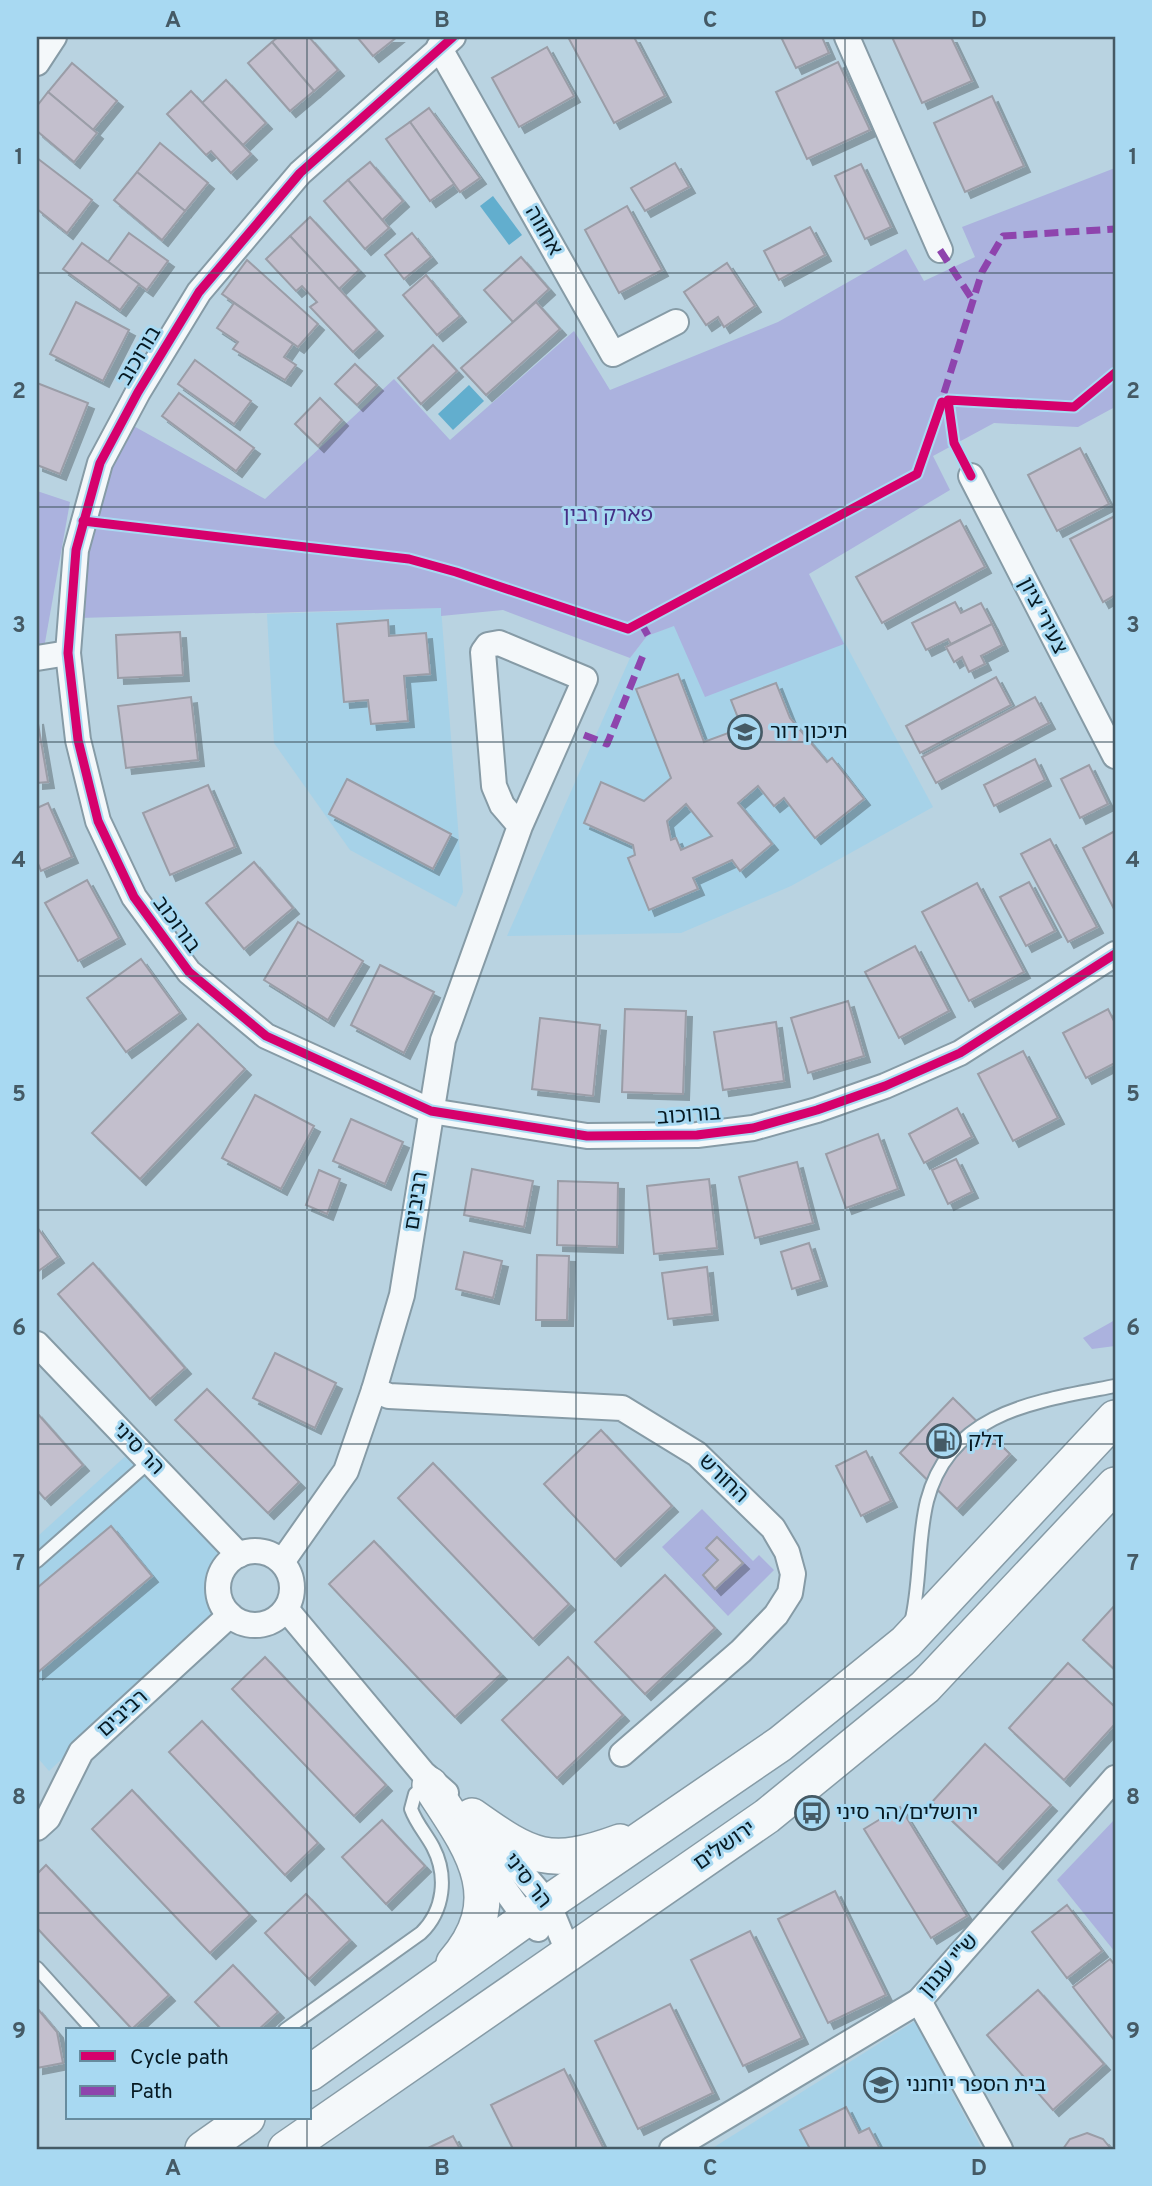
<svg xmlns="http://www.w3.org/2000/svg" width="1152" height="2186" viewBox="0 0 1152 2186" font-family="Overpass,'Noto Sans Hebrew',sans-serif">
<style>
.built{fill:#a6d2e8}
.green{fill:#abb2de}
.water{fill:#62aece}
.building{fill:#c3bfcd;stroke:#9a9da7;stroke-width:2;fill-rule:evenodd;filter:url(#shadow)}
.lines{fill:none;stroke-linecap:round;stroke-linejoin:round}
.service-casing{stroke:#869ba6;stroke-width:16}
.minor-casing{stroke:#869ba6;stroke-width:28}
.secondary-casing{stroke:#869ba6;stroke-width:38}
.service{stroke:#f4f8fa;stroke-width:12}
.minor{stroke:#f4f8fa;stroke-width:24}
.secondary{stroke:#f4f8fa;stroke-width:35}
.quiet{stroke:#8e44ad;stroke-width:7;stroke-dasharray:14 7;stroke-linecap:butt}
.cycleway-casing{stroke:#a8d9f2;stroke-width:13}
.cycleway{stroke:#d6006c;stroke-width:9}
.grid{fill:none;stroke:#455a65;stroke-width:2;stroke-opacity:0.55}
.labels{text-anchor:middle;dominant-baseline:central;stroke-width:6;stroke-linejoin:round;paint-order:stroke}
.street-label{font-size:21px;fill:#061922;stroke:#a8d9f2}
.park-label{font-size:21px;fill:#453086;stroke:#a8d9f2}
.poi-label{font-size:21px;fill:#061922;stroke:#a8d9f2;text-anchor:start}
.neatline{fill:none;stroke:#455a65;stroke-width:2.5}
.grid-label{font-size:23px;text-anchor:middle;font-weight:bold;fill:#455a65}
</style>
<defs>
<filter id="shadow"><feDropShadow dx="6" dy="6" stdDeviation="0" flood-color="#0004"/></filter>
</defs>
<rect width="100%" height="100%" fill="#b9d3e1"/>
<g class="built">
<polygon points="808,574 933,807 791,886 681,933 507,936 630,658 647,636"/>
<polygon points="441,608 463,892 456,907 350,850 274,743 267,614"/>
<polygon points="130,1452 228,1556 217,1568 212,1580 213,1595 220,1611 49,1771 37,1757 37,1537"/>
<polygon points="915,2021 982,2149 711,2149"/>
</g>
<g class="green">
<path d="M1115 168V407L1078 427 994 423 933 456 950 490 809 574 844 644 705 697 674 626 647 636 630 658 503 610 441 616V608L79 618C86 541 93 493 130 424L265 499 394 379 450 440 574 331 610 390 778 322 906 249 924 281 975 257 962 227Z"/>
<polygon points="37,491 70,502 44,648 37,648"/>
<polygon points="1115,1320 1115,1346 1092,1349 1083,1338"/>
<polygon points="702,1509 753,1561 759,1555 774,1570 728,1616 662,1547"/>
<polygon points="1115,1819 1115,1952 1057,1880"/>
</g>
<g class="water">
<polygon points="493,196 522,235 509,245 480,206"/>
<polygon points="469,385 484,401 453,430 438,414"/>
</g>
<g class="building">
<polygon points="278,37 309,37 338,70 314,91 272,42"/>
<polygon points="357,37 397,37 373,56"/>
<polygon points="568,37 634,37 665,96 614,123"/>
<polygon points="781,37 822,37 829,53 796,68"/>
<polygon points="892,37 951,37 972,81 922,103"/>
<polygon points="272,42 314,91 290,111 248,63"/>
<polygon points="547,47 574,96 519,127 492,78"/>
<polygon points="838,62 870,130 807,159 776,92"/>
<polygon points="72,63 117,101 93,130 48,92"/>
<polygon points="226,80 266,123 243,145 202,103"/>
<polygon points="191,91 251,154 231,173 211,151 206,155 167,114"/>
<polygon points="48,92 97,133 74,162 37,131 37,106"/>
<polygon points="992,96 1024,166 965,192 934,123"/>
<polygon points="429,108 480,178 460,192 410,122"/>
<polygon points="410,122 454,184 430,201 386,139"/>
<polygon points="160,143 208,183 185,211 137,172"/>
<polygon points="37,158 92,200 67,233 37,209"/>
<polygon points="370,162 403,201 382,220 348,180"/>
<polygon points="675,163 689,187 645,211 631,188"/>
<polygon points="861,164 891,227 865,239 835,176"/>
<polygon points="137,172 185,211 162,240 114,200"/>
<polygon points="348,180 389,228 365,249 324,201"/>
<polygon points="627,206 662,270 619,293 585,230"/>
<polygon points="310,217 359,270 339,289 290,236"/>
<polygon points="810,227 825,255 779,280 764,251"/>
<polygon points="129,233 168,261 147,290 108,262"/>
<polygon points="412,233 431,257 404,279 385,255"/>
<polygon points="290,236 377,330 353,352 310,307 317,302 302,286 296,291 266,259"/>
<polygon points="82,243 139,284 120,310 63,269"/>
<polygon points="521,257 549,289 513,322 484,290"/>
<polygon points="247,260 318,324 298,347 222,294"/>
<polygon points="727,263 755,306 724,327 718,317 706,325 684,292"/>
<polygon points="426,275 460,316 437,335 403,295"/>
<polygon points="76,302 129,330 103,381 50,354"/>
<polygon points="536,302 560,329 486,395 461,368"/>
<polygon points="234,303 293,344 284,357 296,365 285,380 233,349 238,342 217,328"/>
<polygon points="433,345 457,371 421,404 398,378"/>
<polygon points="195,360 251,401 234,424 178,384"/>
<polygon points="355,364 377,385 357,405 335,384"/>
<polygon points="37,383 88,403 60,474 37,465"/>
<polygon points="179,393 254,448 236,471 162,416"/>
<polygon points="320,398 342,420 318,446 295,424"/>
<polygon points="1080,448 1109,504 1057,531 1028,475"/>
<polygon points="1115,516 1115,595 1103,602 1070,539"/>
<polygon points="960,520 985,567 882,623 856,577"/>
<polygon points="955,602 961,613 981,603 992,624 951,644 948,639 926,650 912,623"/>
<polygon points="388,620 389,636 426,633 430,674 404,676 408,721 371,724 368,700 344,702 337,624"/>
<polygon points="992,624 1002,645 981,656 985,664 969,672 962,657 954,662 946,647"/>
<polygon points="180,632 183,675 118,678 116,635"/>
<path d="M678 674 704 742 742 728 731 700 776 683 790 718 827 762 832 758 864 799 815 838 784 798 774 806 758 786 738 803 772 844 740 871 732 860 693 878 698 889 649 910 628 858 635 855 633 845 584 823 601 782 644 801 671 778 636 689ZM686 804 712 836 681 850 676 838 671 840 667 821Z"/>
<polygon points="996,677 1011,705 920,753 906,726"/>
<polygon points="191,697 198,760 126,768 118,706"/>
<polygon points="1035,697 1049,723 936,783 922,757"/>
<polygon points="37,718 48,782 37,783"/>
<polygon points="1035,759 1045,780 994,806 984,785"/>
<polygon points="1089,765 1108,804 1080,818 1061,779"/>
<polygon points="347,779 451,834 433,869 329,814"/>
<polygon points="208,785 235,847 170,875 143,813"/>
<polygon points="48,803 72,857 41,871 37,861 37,808"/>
<polygon points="1115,831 1115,911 1083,848"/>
<polygon points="1050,839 1097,927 1068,942 1021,854"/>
<polygon points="254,862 293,908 244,949 206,903"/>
<polygon points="87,880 119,938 78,961 45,903"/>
<polygon points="1029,882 1055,931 1026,946 1000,897"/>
<polygon points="977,883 1024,972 969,1001 922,912"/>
<polygon points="298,922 363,961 328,1020 264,980"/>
<polygon points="915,946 949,1011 899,1038 865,972"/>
<polygon points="141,959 180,1013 126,1052 87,998"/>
<polygon points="380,965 434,992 404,1053 351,1025"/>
<polygon points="848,1001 864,1056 808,1073 791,1018"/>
<polygon points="625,1009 686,1011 683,1094 622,1092"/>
<polygon points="1108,1009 1115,1023 1115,1063 1086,1078 1063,1033"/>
<polygon points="540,1018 600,1025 593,1096 532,1089"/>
<polygon points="776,1022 784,1081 723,1090 714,1032"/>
<polygon points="198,1024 245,1069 140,1179 92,1133"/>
<polygon points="1023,1051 1058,1118 1013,1141 978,1074"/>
<polygon points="255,1095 314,1126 281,1189 222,1158"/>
<polygon points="957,1108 972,1137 924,1163 909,1134"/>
<polygon points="351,1119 403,1142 385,1184 333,1161"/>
<polygon points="878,1134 898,1189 846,1208 826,1154"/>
<polygon points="956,1159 972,1192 948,1204 932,1170"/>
<polygon points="797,1162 813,1223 755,1238 739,1177"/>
<polygon points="472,1169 533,1181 524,1227 464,1215"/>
<polygon points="319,1170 340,1179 327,1214 306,1205"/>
<polygon points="709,1179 717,1248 654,1254 647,1186"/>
<polygon points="558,1181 618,1183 617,1247 557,1245"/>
<polygon points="37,1227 58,1257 37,1272"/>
<polygon points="809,1243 821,1280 792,1289 781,1252"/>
<polygon points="464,1252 502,1261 493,1298 456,1289"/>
<polygon points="537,1255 569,1256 567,1320 536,1320"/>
<polygon points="93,1263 185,1368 150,1399 58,1294"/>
<polygon points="707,1267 712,1314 668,1319 662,1273"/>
<polygon points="275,1353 336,1383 315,1428 253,1398"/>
<polygon points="207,1389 299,1482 268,1513 175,1420"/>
<polygon points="953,1398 1010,1454 957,1509 900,1453"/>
<polygon points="37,1413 83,1465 45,1499 37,1490"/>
<polygon points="601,1430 672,1506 615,1560 544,1484"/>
<polygon points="866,1451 891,1501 861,1516 836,1466"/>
<polygon points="433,1463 569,1604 533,1639 398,1498"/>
<polygon points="111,1526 152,1576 37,1673 37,1588"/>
<polygon points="717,1537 743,1563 715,1589 703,1575 718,1560 706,1548"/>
<polygon points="374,1541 501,1674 455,1717 329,1584"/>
<polygon points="665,1575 715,1628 645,1694 595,1642"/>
<polygon points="1115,1605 1115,1670 1083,1640"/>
<polygon points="265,1657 386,1785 354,1816 232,1689"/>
<polygon points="568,1657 623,1715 557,1778 502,1720"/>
<polygon points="1068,1663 1115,1707 1115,1724 1064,1780 1009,1728"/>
<polygon points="202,1721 318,1843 285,1875 169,1752"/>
<polygon points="985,1744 1051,1805 997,1863 932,1802"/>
<polygon points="132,1790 250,1915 210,1953 92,1829"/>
<polygon points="900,1807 967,1916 931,1938 864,1829"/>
<polygon points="382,1820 425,1866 386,1904 342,1857"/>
<polygon points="46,1865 169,1995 132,2029 37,1928 37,1874"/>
<polygon points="835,1891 886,1995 828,2023 778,1919"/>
<polygon points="306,1894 350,1940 309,1979 265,1933"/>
<polygon points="1067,1905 1102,1951 1067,1978 1032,1932"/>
<polygon points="750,1931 802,2038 743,2066 691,1960"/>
<polygon points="1110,1959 1115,1965 1115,2041 1073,1987"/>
<polygon points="233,1965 278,2012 258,2030 222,2030 195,2002"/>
<polygon points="1038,1990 1104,2064 1053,2110 987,2035"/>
<polygon points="670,2004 713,2093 638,2129 595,2041"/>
<polygon points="37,2008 57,2032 63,2063 37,2068"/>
<polygon points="564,2069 604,2149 513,2149 491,2105"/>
<polygon points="846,2107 859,2133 869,2128 880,2149 810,2149 800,2130"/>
<polygon points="1087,2133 1103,2139 1111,2149 1063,2149 1070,2139"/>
<polygon points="453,2136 460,2149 426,2149"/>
</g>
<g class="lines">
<g class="service-casing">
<g id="service">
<polyline points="37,1561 150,1461"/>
<path d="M911 1623C921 1583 917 1542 927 1501 950 1411 1038 1401 1115 1386"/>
<polyline points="37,1968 93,2030"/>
<path d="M285 2030 421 1933C444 1911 448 1876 433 1847 426 1834 416 1823 411 1809L415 1794 426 1784"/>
</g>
</g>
<g class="minor-casing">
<g id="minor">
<polyline points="453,37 300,173 199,292 138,392 100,463 76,550 68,653 78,740 98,821 134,897 189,972 266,1036 431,1111 587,1136 697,1135 753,1128 817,1110 885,1086 960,1053 1115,954"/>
<polyline points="847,37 940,250"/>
<polyline points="439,47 613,354 676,322"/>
<polyline points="37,63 54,37"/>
<polyline points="971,476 1115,756"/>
<polyline points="37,658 68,653"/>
<polyline points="37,1344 239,1555"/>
<polyline points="374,1390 389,1396 622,1408 697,1454 773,1528 787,1552 793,1574 790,1593 776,1615 741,1651 622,1754"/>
<circle cx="255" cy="1588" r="37"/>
<polyline points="282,1562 346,1471 374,1390 402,1295 443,1040 520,826 502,805 494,786 483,652 488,645 499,643 585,679 520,826"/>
<polyline points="286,1609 423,1773 446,1793"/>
<polyline points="37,1828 48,1818 81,1752 230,1615"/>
<polyline points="494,1840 548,1903 569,1954"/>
<polyline points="479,1853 526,1919 538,1929"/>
<polyline points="919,2001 1000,2149"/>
<polyline points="672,2149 919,2001 1115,1778"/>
</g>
</g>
<g class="secondary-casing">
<g id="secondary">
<path d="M430 1785C470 1846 511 1897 454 1963"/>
<path d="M472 1816C531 1858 549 1868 620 1842"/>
<polyline points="310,2073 548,1903 780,1744 906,1642 1115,1418"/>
<polyline points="203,2149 247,2118"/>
<polyline points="286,2149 767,1816 925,1687 1115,1485"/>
</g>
</g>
<use href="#service" class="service"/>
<use href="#minor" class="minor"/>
<use href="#secondary" class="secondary"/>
<g class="quiet">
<polyline points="940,250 972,299"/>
<polyline points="944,393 982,272 1003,236 1115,229"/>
<polyline points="641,623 650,639"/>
<polyline points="584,735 607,744 644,653"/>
</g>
<g class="cycleway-casing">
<g id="cycleway">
<polyline points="453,37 300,173 199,292 138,392 100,463 76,550 68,653 78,740 98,821 134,897 189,972 266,1036 431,1111 587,1136 697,1135 753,1128 817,1110 885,1086 960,1053 1115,954"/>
<polyline points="971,476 954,443 948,400 1074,407 1115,373"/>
<polyline points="83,521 409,559 456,572 628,629 917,474 942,402"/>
</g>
</g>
<use href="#cycleway" class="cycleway"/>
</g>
<path class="grid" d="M307 37V2030M576 37V2149M845 37V2149M37 273H1115M37 507H1115M37 742H1115M37 976H1115M37 1210H1115M37 1444H1115M37 1679H1115M37 1913H1115M307 2118V2149"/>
<defs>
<g id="school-ring" transform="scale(1.75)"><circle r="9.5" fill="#a8d9f2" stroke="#455a65" stroke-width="1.5"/><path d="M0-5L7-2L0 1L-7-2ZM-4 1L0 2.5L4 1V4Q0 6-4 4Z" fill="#455a65"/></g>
<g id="fuel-ring" transform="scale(1.75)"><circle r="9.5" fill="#a8d9f2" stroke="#455a65" stroke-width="1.5"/><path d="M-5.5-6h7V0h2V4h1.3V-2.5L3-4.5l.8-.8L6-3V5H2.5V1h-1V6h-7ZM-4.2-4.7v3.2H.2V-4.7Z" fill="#455a65"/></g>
<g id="bus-ring" transform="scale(1.75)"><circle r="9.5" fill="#a8d9f2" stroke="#455a65" stroke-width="1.5"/><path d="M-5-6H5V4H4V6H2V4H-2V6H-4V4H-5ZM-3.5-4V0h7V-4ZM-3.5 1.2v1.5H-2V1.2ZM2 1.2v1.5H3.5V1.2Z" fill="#455a65"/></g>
</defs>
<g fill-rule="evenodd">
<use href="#school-ring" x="745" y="732"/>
<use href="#fuel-ring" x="944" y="1441"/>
<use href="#bus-ring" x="812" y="1813"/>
<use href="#school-ring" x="881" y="2085"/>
</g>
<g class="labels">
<g class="street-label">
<text transform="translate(543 231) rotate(60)">אחווה</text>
<text transform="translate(140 356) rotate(-59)">בורוכוב</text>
<text transform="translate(1042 616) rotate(63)">צעירי ציון</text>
<text transform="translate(176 925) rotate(54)">בורוכוב</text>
<text transform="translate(689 1116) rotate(-4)">בורוכוב</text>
<text transform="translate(417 1201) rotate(-81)">רביבים</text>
<text transform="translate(138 1449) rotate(46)">הר סיני</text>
<text transform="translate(723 1479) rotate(44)">החורש</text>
<text transform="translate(123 1714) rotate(-42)">רביבים</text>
<text transform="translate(725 1846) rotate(-35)">ירושלים</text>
<text transform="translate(527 1881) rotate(52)">הר סיני</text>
<text transform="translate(949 1966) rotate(-48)">ש"י עגנון</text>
</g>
<g class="park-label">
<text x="608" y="515">פארק רבין</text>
</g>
<g class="poi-label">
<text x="770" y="732">תיכון דור</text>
<text x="968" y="1441">דלק</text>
<text x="836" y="1813">ירושלים/הר סיני</text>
<text x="906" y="2085">בית הספר יוחנני</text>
</g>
</g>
<rect width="1152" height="2186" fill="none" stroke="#a8d9f2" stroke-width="77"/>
<rect x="66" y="2028" width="245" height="91" fill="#a8d9f2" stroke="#678c9f" stroke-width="2"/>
<rect x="80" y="2051" width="35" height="10" fill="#d6006c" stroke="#678c9f" stroke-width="2"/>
<text x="130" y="2064" font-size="21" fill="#061922">Cycle path</text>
<rect x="80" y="2086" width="35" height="10" fill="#8e44ad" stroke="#678c9f" stroke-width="2"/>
<text x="130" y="2098" font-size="21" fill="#061922">Path</text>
<rect x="38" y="38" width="1076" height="2110" class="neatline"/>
<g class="grid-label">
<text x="173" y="27">A</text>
<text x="442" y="27">B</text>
<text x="710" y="27">C</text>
<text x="979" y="27">D</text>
<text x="19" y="164">1</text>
<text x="1133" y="164">1</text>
<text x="19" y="398">2</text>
<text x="1133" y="398">2</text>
<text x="19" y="632">3</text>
<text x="1133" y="632">3</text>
<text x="19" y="867">4</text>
<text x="1133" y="867">4</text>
<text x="19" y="1101">5</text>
<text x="1133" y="1101">5</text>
<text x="19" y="1335">6</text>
<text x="1133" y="1335">6</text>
<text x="19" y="1570">7</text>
<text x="1133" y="1570">7</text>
<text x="19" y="1804">8</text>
<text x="1133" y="1804">8</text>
<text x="19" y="2038">9</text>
<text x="1133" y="2038">9</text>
<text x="173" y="2175">A</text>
<text x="442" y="2175">B</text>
<text x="710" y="2175">C</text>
<text x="979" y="2175">D</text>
</g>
</svg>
